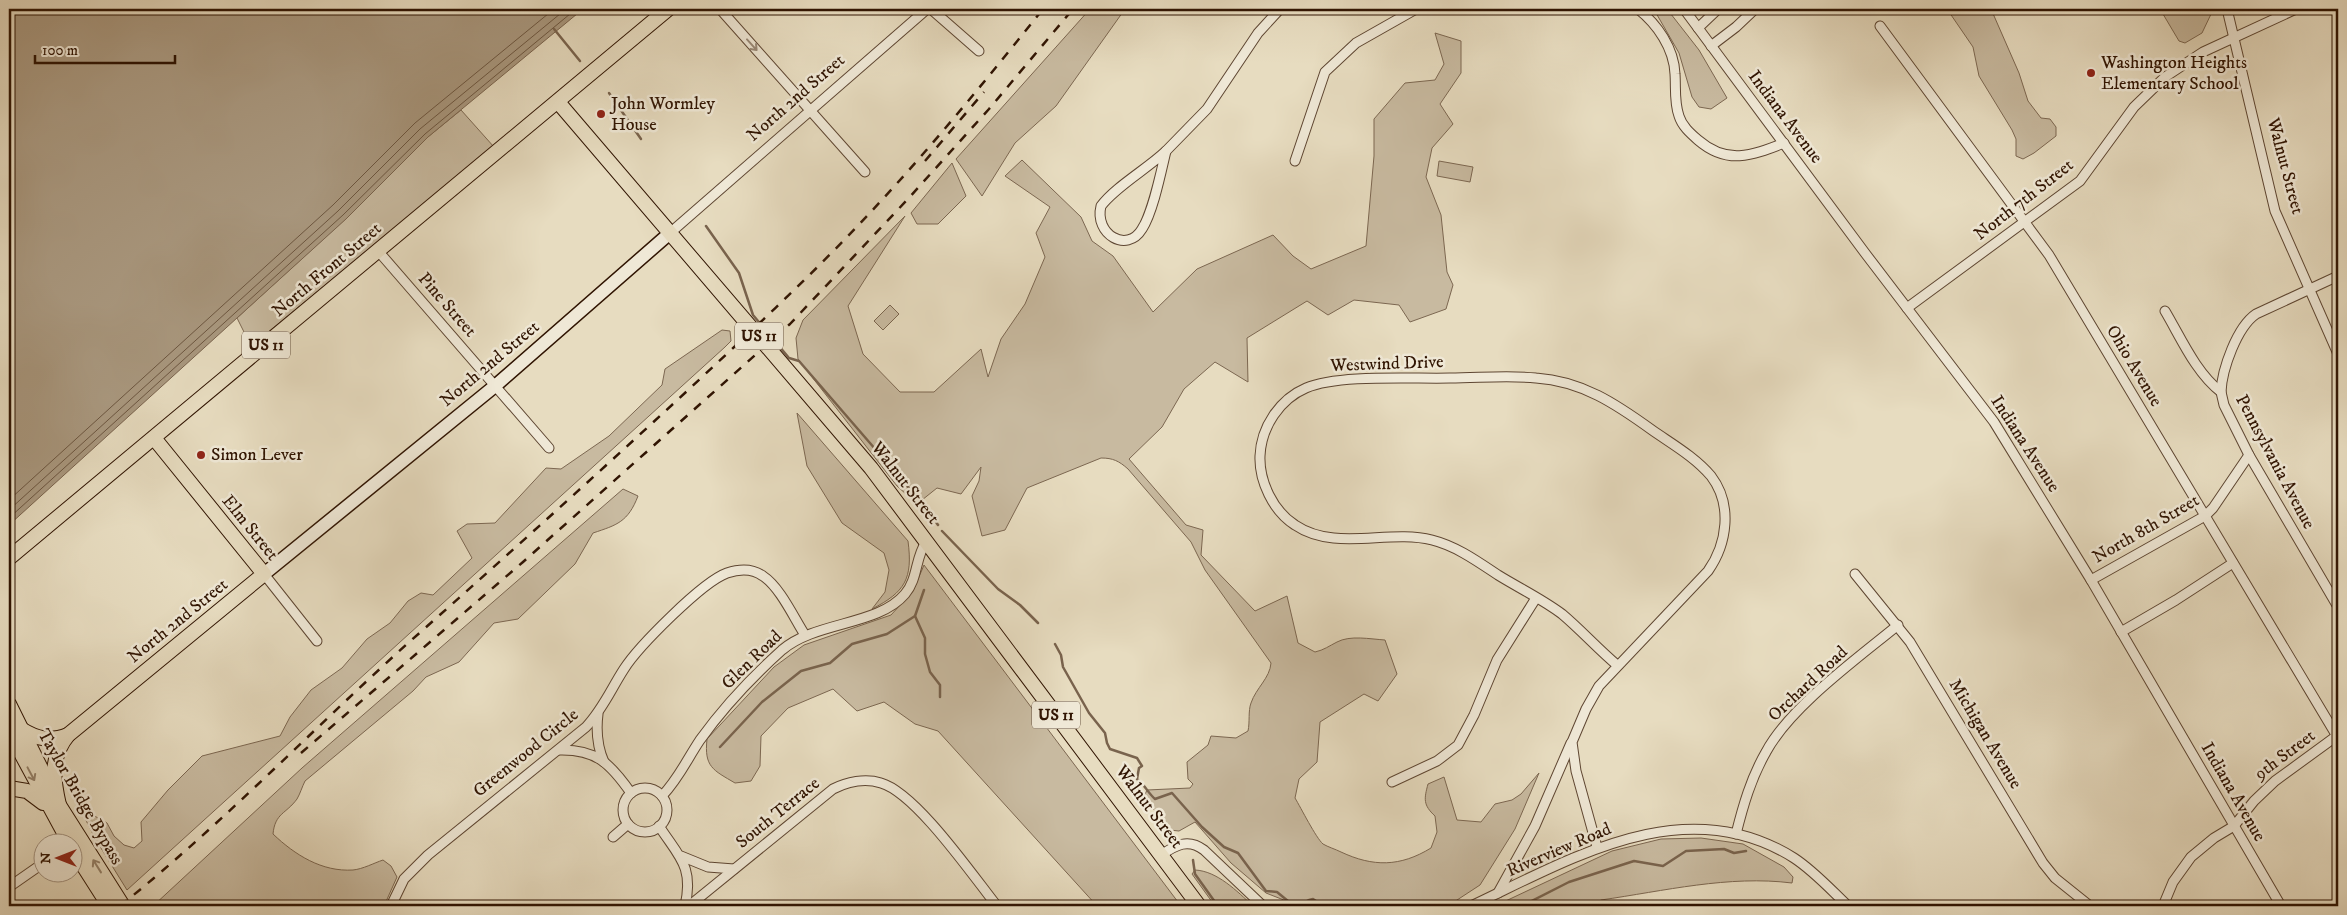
<svg xmlns="http://www.w3.org/2000/svg" width="2347" height="915" viewBox="0 0 2347 915" font-family="'IM FELL DW Pica',serif">
<style>
.green{fill:#c8baa0;stroke:#7c6751}
.water{fill:#a9987f;stroke:#79634d}
.lines{fill:none;stroke-linecap:round;stroke-linejoin:round}
.shore{stroke:#6c5640;stroke-width:1}
.stream{stroke:#79634d;stroke-width:2.5}
.street-casing{stroke:#5e4632;stroke-width:11}
.secondary-casing{stroke:#301402;stroke-width:15}
.primary-casing{stroke:#301402;stroke-width:16}
.street{stroke:#efe8d6;stroke-width:9}
.secondary{stroke:#efe8d6;stroke-width:12}
.primary{stroke:#e7dcc0;stroke-width:14}
.rail{stroke:#301402;stroke-width:2.5;stroke-dasharray:9 9;stroke-linecap:butt}
.oneway{stroke:#998977}
.oneway2{stroke:#95826a}
.poi-dot{fill:#8f2418;stroke:#efe8d6;stroke-width:2}
.labels{text-anchor:middle;dominant-baseline:central;stroke-width:5;stroke-linejoin:round;paint-order:stroke}
.shield{fill:#efe8d6;stroke:#695442;stroke-width:1}
.shield-label{font-size:16px;font-weight:bold;fill:#301402}
.poi-label{font-size:18px;fill:#301402;stroke:#efe8d6;text-anchor:start}
.street-label{font-size:18px;fill:#301402;stroke:#efe8d6}
</style>
<rect width="100%" height="100%" fill="#e7dcc0"/>
<filter id="stains"><feTurbulence type="fractalNoise" baseFrequency=".004" numOctaves="4"/><feColorMatrix values="0 0 0 0 .2 0 0 0 0 .09 0 0 0 0 .02 0 0 0 .5 -.17"/></filter>
<radialGradient id="worn" r=".72"><stop offset=".6" stop-color="#630" stop-opacity="0"/><stop offset="1" stop-color="#630" stop-opacity=".3"/></radialGradient>
<g class="green">
<polygon points="1090,9 1125,9 1056,106 1015,143 982,196 956,159"/>
<polygon points="1650,9 1667,9 1699,50 1727,98 1711,109 1699,107 1692,97 1679,53 1656,13"/>
<polygon points="1947,9 1991,9 2019,73 2028,101 2041,118 2050,119 2056,127 2056,136 2034,153 2023,159 2016,156 2016,139 2012,130 1979,76 1973,47"/>
<polygon points="2160,9 2212,9 2212,12 2202,33 2185,43 2179,41"/>
<path d="M1435 33 1461 41V73L1440 104 1453 124 1432 148 1426 177 1441 215 1447 272 1453 285 1446 309 1410 322 1399 305 1354 300 1328 315 1307 301 1247 338 1248 382 1215 362 1184 389 1162 427 1129 459 1186 525 1203 530 1201 555 1255 611 1287 596 1298 643 1315 652C1324 650 1329 646 1337 642 1350 635 1370 639 1385 640L1397 674 1378 701 1364 694 1320 722 1317 762 1299 779 1295 798C1301 808 1316 838 1323 844 1328 847 1335 849 1341 852 1373 867 1400 867 1431 848L1437 832 1435 816C1423 805 1424 799 1428 784L1444 777 1457 820 1481 822 1495 804 1512 800 1521 794 1539 773 1515 829 1480 885 1454 902 1442 906H1299L1266 893 1231 863 1195 822 1179 831 1160 829 1155 811 1143 799 1147 790 1190 788 1193 784 1188 779 1187 762 1208 745 1211 736 1236 738 1248 731C1250 722 1248 711 1251 703 1256 688 1270 678 1271 663L1205 570 1191 542 1128 469C1119 461 1113 458 1101 458L1027 488 1005 530 982 536 972 496 979 481 981 467 961 494 937 488 917 504 897 486 798 359 796 338 803 320 905 216 848 306 863 354 900 392H934L981 349 988 377 1001 339 1025 304 1045 257 1036 233 1050 207 1005 176 1022 160 1081 217 1092 241 1113 256 1153 312 1197 269 1273 235 1293 256 1311 269 1366 246 1374 156V119L1405 83 1435 80 1444 64Z"/>
<polygon points="461,110 494,147 251,346 237,318 342,222 429,136"/>
<polygon points="1439,161 1473,167 1470,182 1437,176"/>
<polygon points="952,163 966,196 938,224 917,224 911,213"/>
<polygon points="890,305 899,314 883,330 874,321"/>
<polygon points="722,330 730,331 731,341 725,347 127,890 96,840 69,787 91,814 107,823 114,836 124,845 134,848 142,841 141,822 168,790 202,756 280,736 290,717 311,690 342,668 367,639 390,623 408,601 421,593 433,595 472,558 457,531 467,524 495,523 546,468 561,469 609,436 662,385 665,369"/>
<path d="M797 413 908 541C913 579 905 592 872 609L885 592 889 570 884 553 842 523 807 466Z"/>
<path d="M623 489 638 496C628 522 617 525 593 533L575 564 518 619 494 623 459 662 426 677 413 691 305 781C302 787 300 794 297 799 286 814 275 813 273 834 295 855 322 872 353 870 363 869 374 863 383 860L391 866 397 877 384 906H153L302 768Z"/>
<path d="M924 565 1181 906H1097L938 731 915 724 884 702 857 711 833 689 788 708 761 736 760 766 751 781 735 783C713 770 704 767 707 739L774 667 804 645 891 615 913 591Z"/>
<path d="M1701 838 1743 844 1784 867 1793 877 1792 883C1729 875 1664 891 1601 900L1592 906H1495L1612 851 1661 839Z"/>
<path d="M1195 870C1217 871 1237 891 1253 906H1215L1192 874Z"/>
</g>
<polygon class="water" points="9,9 583,9 428,137 346,219 9,525"/>
<g class="lines">
<g class="shore">
<polyline points="9,500 333,205 415,123 554,9"/>
<polyline points="9,510 338,211 420,129 566,9"/>
<polyline points="9,518 343,215 425,134 576,9"/>
</g>
<g class="stream">
<polyline points="554,29 580,61"/>
<polyline points="609,93 641,139"/>
<polyline points="706,226 739,273 753,315 789,358 799,361 921,502"/>
<polyline points="932,516 938,525"/>
<polyline points="942,531 998,589 1020,605 1038,623"/>
<polyline points="915,616 925,638 925,654 930,672 940,685 940,697"/>
<path d="M1055 644 1061 655 1063 667 1089 713 1105 733 1107 743 1110 749 1137 758 1142 766 1139 768 1137 779C1145 785 1148 793 1155 799L1172 793 1202 827 1224 847 1238 853 1266 891 1277 892 1294 906C1302 905 1306 900 1313 899L1322 905 1334 906"/>
<polyline points="720,747 762,702 801,671 830,663 852,644 887,634 915,616 924,590"/>
<polyline points="1193,860 1195,874 1215,902 1224,903 1229,906"/>
<polyline points="1506,906 1515,902 1524,905 1569,882 1634,861 1663,866 1686,851 1724,849 1734,853 1746,851"/>
</g>
<g class="street-casing">
<g id="street">
<polyline points="720,9 865,172"/>
<polyline points="931,9 979,51"/>
<path d="M1638 9C1657 24 1674 48 1675 74 1676 88 1674 102 1679 116 1682 126 1690 133 1698 140 1727 165 1751 156 1784 143"/>
<polyline points="1684,9 1865,253 1994,422 2091,580 2281,906"/>
<polyline points="2227,9 2275,211 2338,354"/>
<polyline points="1880,26 2049,255 2338,738"/>
<polyline points="1698,28 1718,9"/>
<polyline points="1711,46 1736,27 1755,9"/>
<path d="M1166 151C1161 172 1153 212 1142 229 1127 254 1094 234 1101 206 1115 187 1147 169 1166 151Z"/>
<polyline points="1166,151 1207,109 1258,33 1280,9"/>
<polyline points="1295,161 1325,72 1356,43 1416,9"/>
<polyline points="670,233 927,9"/>
<polyline points="379,252 549,448"/>
<polyline points="1907,308 2080,181 2134,107 2165,77 2203,52 2296,9"/>
<path d="M2165 311C2181 338 2196 373 2221 392L2224 405 2249 455 2338 607"/>
<path d="M2221 392C2222 369 2237 327 2256 314L2338 276"/>
<polyline points="264,574 317,641"/>
<polyline points="1855,574 1910,642 2043,863 2055,878 2090,906"/>
<polyline points="2091,580 2205,516 2213,508 2249,455"/>
<polyline points="2121,632 2176,600 2233,563"/>
<path d="M598 714C596 730 597 746 604 762"/>
<path d="M559 750C596 749 610 763 631 793"/>
<polyline points="1392,782 1437,761 1458,745 1474,715 1497,660 1536,598"/>
<circle cx="645" cy="810" r="22"/>
<path d="M662 796C679 778 686 761 700 740 723 708 752 677 782 650 816 621 878 626 905 594 918 579 915 558 926 542"/>
<path d="M659 826C679 857 694 866 685 906"/>
<path d="M1736 834C1743 806 1751 778 1766 752 1790 707 1858 658 1898 625"/>
<polyline points="613,837 628,824"/>
<path d="M1597 847 1576 771 1572 742 1586 709 1599 686 1708 571C1727 544 1733 505 1711 476 1695 457 1672 444 1652 430 1616 404 1582 381 1536 378 1508 375 1479 378 1450 378 1413 379 1338 374 1306 388 1280 399 1261 427 1260 456 1259 481 1273 511 1295 525 1335 552 1388 529 1432 540 1456 546 1477 561 1498 575 1519 588 1542 599 1562 614 1581 630 1598 649 1617 665"/>
<path d="M1161 855C1176 845 1188 838 1204 850L1263 906"/>
<polyline points="681,856 708,867 734,869"/>
<polyline points="9,887 42,864"/>
<polyline points="1498,893 1535,826 1571,743"/>
<path d="M391 906 404 879 428 855 586 727C603 709 611 689 624 669 638 647 702 582 727 573 739 569 752 568 763 576 780 587 794 618 805 635"/>
<path d="M689 906 833 789C847 782 865 778 881 783 916 793 973 876 997 906"/>
<path d="M1471 906C1571 859 1685 789 1794 858 1814 871 1831 890 1848 906"/>
<polyline points="2163,906 2173,882 2191,857 2214,838 2234,826 2254,801 2275,781 2338,735"/>
</g>
</g>
<g class="secondary-casing">
<polyline id="secondary" points="264,574 495,386 670,233"/>
</g>
<g class="primary-casing">
<g id="primary">
<polyline points="558,102 871,468 1199,906"/>
<polyline points="9,558 668,9"/>
<polyline points="9,704 59,805 123,906"/>
<path d="M21 729C37 739 50 742 68 735"/>
<polyline points="9,731 69,842"/>
<polyline points="9,788 27,791 43,803"/>
<path d="M59 805C53 779 50 757 68 735L264 574 154 438"/>
<polyline points="72,848 109,906"/>
</g>
</g>
<use href="#street" class="street"/>
<use href="#secondary" class="secondary"/>
<use href="#primary" class="primary"/>
<g class="rail">
<polyline points="925,161 984,92"/>
<polyline points="301,753 523,562 790,324 907,200 989,109 1073,9"/>
<path d="M120 906C221 825 311 731 407 644 501 561 594 477 686 392 747 335 810 277 867 216 929 150 987 79 1043 9"/>
</g>
</g>
<defs><path id="oneway-shaft" d="M-6 0H5M1.5-3L5.5 0L1.5 3" fill="none" stroke-width="1.6" stroke-linecap="round" stroke-linejoin="round" transform="scale(1.25)"/></defs>
<use class="oneway" href="#oneway-shaft" transform="translate(752 45) rotate(48)"/>
<g class="oneway2">
<use href="#oneway-shaft" transform="translate(31 774) rotate(62)"/>
<use href="#oneway-shaft" transform="translate(97 866) rotate(-122)"/>
</g>
<g class="poi-dot">
<circle cx="2091" cy="73" r="5"/>
<circle cx="601" cy="114" r="5"/>
<circle cx="201" cy="455" r="5"/>
</g>
<g class="labels">
<g class="shield">
<rect x="735" y="322.5" width="48" height="27" rx="4"/>
<rect x="242" y="331.5" width="48" height="27" rx="4"/>
<rect x="1032" y="701.5" width="48" height="27" rx="4"/>
</g>
<g class="shield-label">
<text x="759" y="336">US 11</text>
<text x="266" y="345">US 11</text>
<text x="1056" y="715">US 11</text>
</g>
<g class="poi-label">
<text x="2101" y="63">Washington Heights<tspan x="2101" dy="21">Elementary School</tspan></text>
<text x="611" y="104">John Wormley<tspan x="611" dy="21">House</tspan></text>
<text x="211" y="455">Simon Lever</text>
</g>
<g class="street-label">
<text transform="translate(796 98) rotate(-41)">North 2nd Street</text>
<text transform="translate(1785 117) rotate(53)">Indiana Avenue</text>
<text transform="translate(2285 166) rotate(75)">Walnut Street</text>
<text transform="translate(2024 200) rotate(-38)">North 7th Street</text>
<text transform="translate(327 270) rotate(-40)">North Front Street</text>
<text transform="translate(447 305) rotate(49)">Pine Street</text>
<text transform="translate(490 364) rotate(-40)">North 2nd Street</text>
<text transform="translate(1387 364) rotate(-2)">Westwind Drive</text>
<text transform="translate(2134 366) rotate(59)">Ohio Avenue</text>
<text transform="translate(2025 444) rotate(57)">Indiana Avenue</text>
<text transform="translate(2275 462) rotate(62)">Pennsylvania Avenue</text>
<text transform="translate(905 483) rotate(52)">Walnut Street</text>
<text transform="translate(250 528) rotate(51)">Elm Street</text>
<text transform="translate(2146 529) rotate(-30)">North 8th Street</text>
<text transform="translate(178 621) rotate(-39)">North 2nd Street</text>
<text transform="translate(752 660) rotate(-44)">Glen Road</text>
<text transform="translate(1808 684) rotate(-43)">Orchard Road</text>
<text transform="translate(1985 734) rotate(59)">Michigan Avenue</text>
<text transform="translate(526 753) rotate(-39)">Greenwood Circle</text>
<text transform="translate(2285 755) rotate(-37)">9th Street</text>
<text transform="translate(2233 792) rotate(60)">Indiana Avenue</text>
<text transform="translate(80 797) rotate(60)">Taylor Bridge Bypass</text>
<text transform="translate(1149 807) rotate(53)">Walnut Street</text>
<text transform="translate(778 813) rotate(-39)">South Terrace</text>
<text transform="translate(1559 850) rotate(-23)">Riverview Road</text>
</g>
</g>
<rect width="2347" height="915" fill="none" stroke="#e7dcc0" stroke-width="30"/>
<rect x="10" y="10" width="2327" height="895" fill="none" stroke="#301402" stroke-width="2.5"/>
<rect x="15" y="15" width="2317" height="885" fill="none" stroke="#301402"/>
<g transform="translate(58 858) rotate(270)"><circle r="24" fill="#efe8d6" stroke="#a39381"/>
<path d="M0-4L9 19L0 12L-9 19Z" fill="#8f2418"/>
<text y="-8" font-size="14" font-weight="bold" text-anchor="middle" fill="#301402">N</text>
</g>
<path d="M35 55v8h140v-8" fill="none" stroke="#301402" stroke-width="2.5"/>
<text x="42" y="55" font-size="15" fill="#301402" stroke="#efe8d6" stroke-width="4" paint-order="stroke">100 m</text>
<rect width="100%" height="100%" filter="url(#stains)"/>
<rect width="100%" height="100%" fill="url(#worn)"/>
</svg>
